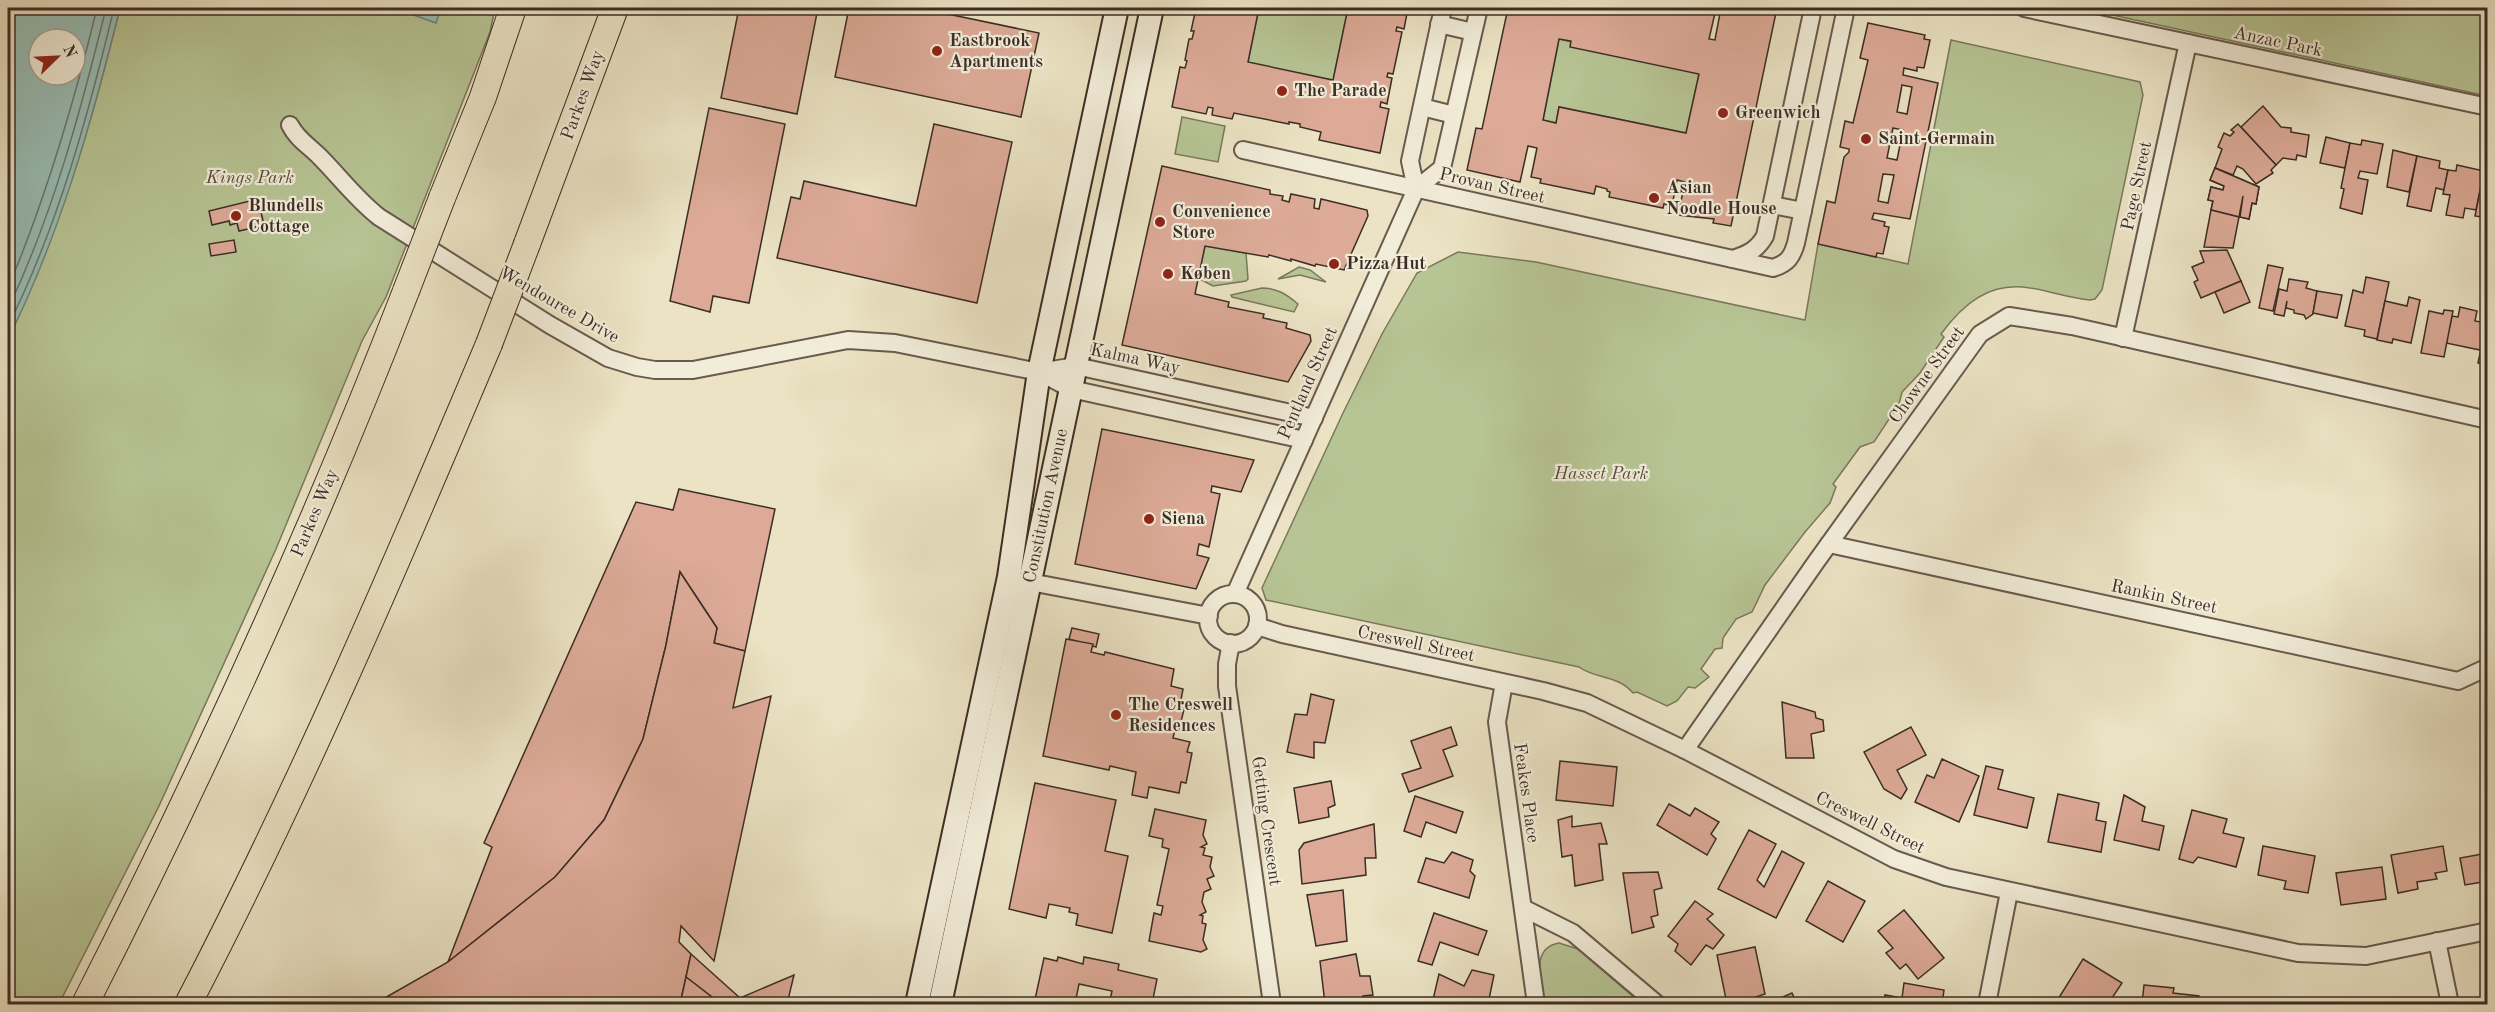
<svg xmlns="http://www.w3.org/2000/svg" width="2495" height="1012" viewBox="0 0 2495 1012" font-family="'Old Standard TT',serif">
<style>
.green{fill:#b7c494;stroke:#7a785d;stroke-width:1.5}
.water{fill:#98beb6;stroke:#73847c;stroke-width:1.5;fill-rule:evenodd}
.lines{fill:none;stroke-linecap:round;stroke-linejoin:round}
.shore{stroke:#6a766e;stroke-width:1.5}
.building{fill:#dcaa97;stroke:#3c2d26;stroke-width:1.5;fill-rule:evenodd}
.street-casing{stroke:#685a4e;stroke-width:20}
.secondary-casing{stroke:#3c2d26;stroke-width:26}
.primary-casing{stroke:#3c2d26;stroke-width:28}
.street{stroke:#f2edd9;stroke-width:16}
.secondary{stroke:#f2edd9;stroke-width:22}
.primary{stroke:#ebe3c4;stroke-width:26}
.primary-bridge-casing{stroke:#3c2d26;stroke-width:28;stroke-linecap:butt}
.primary-bridge{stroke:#ebe3c4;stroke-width:26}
.poi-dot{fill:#8f2418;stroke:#f2edd9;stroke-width:2}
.labels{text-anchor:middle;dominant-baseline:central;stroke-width:4.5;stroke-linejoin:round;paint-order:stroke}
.poi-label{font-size:18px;font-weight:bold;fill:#3c2d26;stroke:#f2edd9;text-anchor:start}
.street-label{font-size:18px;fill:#3c2d26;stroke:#f2edd9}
.park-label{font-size:18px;font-style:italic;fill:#554b3c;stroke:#f2edd9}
</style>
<rect width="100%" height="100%" fill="#ebe3c4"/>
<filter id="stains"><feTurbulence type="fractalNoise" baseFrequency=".00333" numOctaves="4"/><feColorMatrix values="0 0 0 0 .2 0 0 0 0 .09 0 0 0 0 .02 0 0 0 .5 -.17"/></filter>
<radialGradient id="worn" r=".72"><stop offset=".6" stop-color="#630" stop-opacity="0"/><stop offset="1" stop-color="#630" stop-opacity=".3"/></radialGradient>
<g class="green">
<path d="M120 8H495L490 32 386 297 362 341 276 549 159 806 59 1004H8V339C59 234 92 122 120 8Z"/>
<polygon points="1259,8 1348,8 1331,91 1248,62"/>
<polygon points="2080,8 2186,8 2230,15 2234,8 2478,8 2487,9 2487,96"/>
<polygon points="1559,39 1699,74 1686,133 1559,107 1556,123 1543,120"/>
<path d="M1951 40 2140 82 2143 95 2102 290 2095 299 2090 300C2069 298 2050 291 2030 288 1990 281 1963 304 1941 334L1944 337 1920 373 1902 392 1899 404 1874 442 1860 447 1833 484 1836 487 1830 503 1805 532 1765 585 1752 612 1736 619 1723 638 1722 648 1715 649 1701 669 1709 677 1695 688 1688 687 1677 701 1667 706 1637 692 1633 693C1618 675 1595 679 1579 667L1266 600 1262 588 1343 413 1382 334 1417 273 1458 252 1536 262 1805 320 1818 244 1908 264Z"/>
<polygon points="1182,117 1225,126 1218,162 1175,154"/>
<polygon points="1205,246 1246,253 1248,279 1246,281 1213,286 1198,278"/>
<polygon points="1299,267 1310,270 1326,282 1300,275 1278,279"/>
<path d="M1262 288C1277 288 1286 294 1298 304L1294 312 1232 297 1231 295Z"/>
<path d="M1559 943 1578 949 1642 1004H1545C1542 984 1529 948 1559 943Z"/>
</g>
<g class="water">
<path d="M8 8H120C92 121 60 235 8 339ZM39 39H75V75H39Z"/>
<polygon points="394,8 441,8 436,23"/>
</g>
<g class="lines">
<g class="shore">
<path d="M8 288C46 198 74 103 97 8"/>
<path d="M8 309C53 214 81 110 106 8"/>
<path d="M8 326C58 226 88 116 114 8"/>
</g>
</g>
<g class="building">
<polygon points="739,8 818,8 797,114 721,98"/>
<polygon points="849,8 919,8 1039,33 1021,117 835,77"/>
<polygon points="1196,8 1259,8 1248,62 1333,80 1348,8 1408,8 1404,29 1397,27 1396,31 1402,32 1393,74 1388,73 1387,77 1392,78 1387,104 1381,102 1380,107 1389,109 1380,153 1319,140 1321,132 1300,127 1300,124 1289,122 1289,124 1234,113 1232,119 1212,115 1213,108 1208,107 1206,114 1172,107 1180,67 1185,68 1187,61 1185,60 1189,39 1192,39 1194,31 1191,31"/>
<path d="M1508 8H1707L1706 11 1715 13 1709 39 1715 40 1721 8H1777L1731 226 1713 223 1714 219 1678 215 1685 182 1677 180 1672 206 1664 204 1663 208 1609 197 1610 192 1607 191V189L1596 186 1594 194 1540 183 1541 179 1531 177 1537 148 1528 146 1520 182 1467 170 1476 128 1482 129ZM1559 39 1571 41 1570 47 1699 74 1686 133 1559 107 1556 123 1543 120Z"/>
<path d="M1868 23 1925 35 1924 39 1930 40 1924 68 1917 67V71L1904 68 1903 75 1938 83 1910 219 1874 213 1872 219 1885 222 1884 226 1889 227 1883 254 1877 253 1876 257 1818 244 1827 201 1835 203 1844 157 1849 152V149L1840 147 1845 121 1853 123 1865 73 1868 60 1860 58ZM1902 85 1912 87 1907 114 1897 112ZM1893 128 1903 130 1897 160 1887 158ZM1883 174 1894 175 1888 203 1878 201Z"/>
<polygon points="2263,106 2281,127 2291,128 2291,132 2309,135 2306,157 2297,155 2296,160 2283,158 2276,165 2241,127"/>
<polygon points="709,108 785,124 749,303 713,296 710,312 670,301"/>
<polygon points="934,124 1012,142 977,303 777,258 791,197 800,199 804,181 916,206"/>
<polygon points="2238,124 2276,165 2271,170 2273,173 2256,184 2243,169 2237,166 2233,175 2215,168 2222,149 2218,147 2224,133 2230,136 2234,132 2231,130"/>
<polygon points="2326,137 2350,143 2345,168 2320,163"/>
<polygon points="2362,140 2383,144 2377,174 2360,171 2358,178 2368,180 2362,214 2340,208 2344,189 2341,188 2350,143 2361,145"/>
<polygon points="2393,150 2417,156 2409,192 2387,187"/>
<polygon points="2417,156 2440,161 2439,168 2448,170 2444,190 2436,188 2431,211 2407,206"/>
<polygon points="2457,165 2484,171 2476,210 2465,208 2463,218 2446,215 2450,195 2443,194 2448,170 2456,171"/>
<polygon points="1162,166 1270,190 1270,194 1283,196 1282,200 1289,202 1291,194 1315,199 1314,208 1319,209 1321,199 1367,210 1368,216 1344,270 1316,264 1315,266 1291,259 1291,261 1269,255 1268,257 1205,246 1195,294 1229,302 1228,307 1264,314 1263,318 1287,323 1286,328 1310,335 1311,341 1288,382 1122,345"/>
<polygon points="2215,168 2259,187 2256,204 2252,203 2249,219 2240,217 2243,196 2239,217 2211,210 2213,201 2208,200 2211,187 2223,190 2224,186 2210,180"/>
<polygon points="2215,168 2259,187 2256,204 2252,203 2249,219 2240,217 2243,196 2239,217 2211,210 2213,201 2208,200 2211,187 2223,190 2224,186 2210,180"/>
<polygon points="2484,171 2488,171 2488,218 2475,216"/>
<polygon points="258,199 264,225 239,231 237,223 230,225 229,221 212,225 209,211"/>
<polygon points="2211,210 2239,217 2233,248 2204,247"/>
<polygon points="234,240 236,252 211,256 209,244"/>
<polygon points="2227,250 2241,281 2201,298 2194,282 2198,280 2192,267 2204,262 2200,251"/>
<polygon points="2268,265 2283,268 2273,311 2259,308"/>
<polygon points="2366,277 2389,282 2377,339 2364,336 2365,330 2345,326 2353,290 2363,293"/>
<polygon points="2289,279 2308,282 2306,288 2317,291 2313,314 2306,319 2304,315 2294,313 2294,310 2286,308 2287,301 2284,316 2274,314 2279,289 2287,291"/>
<polygon points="2241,281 2250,302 2224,313 2215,292"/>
<polygon points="2317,291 2342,295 2337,318 2313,313"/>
<polygon points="2409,297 2420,300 2411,343 2393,339 2392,343 2377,340 2385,301 2407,306"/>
<polygon points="2460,307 2477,311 2475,321 2486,323 2480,350 2446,343 2452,316 2458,317"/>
<polygon points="2444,310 2453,311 2444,357 2421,353 2429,311 2443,314"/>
<polygon points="2485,330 2488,331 2488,365 2478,363"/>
<polygon points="1102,429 1254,460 1241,492 1212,486 1211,492 1220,494 1209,547 1199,544 1197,555 1209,558 1196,589 1075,564"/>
<polygon points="679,489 775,509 745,651 714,643 717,628 680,572 666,645 643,739 604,820 555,877 448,962 492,847 484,843 636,502 673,510"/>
<polygon points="680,572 717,628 714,643 745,651 733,708 771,696 714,961 681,926 679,942 691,954 680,1004 409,1004 383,999 448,962 555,877 604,820 643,739 666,645"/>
<polygon points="1072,628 1099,634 1096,647 1069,639"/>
<polygon points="1066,639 1093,644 1091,652 1104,655 1105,652 1174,669 1171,686 1183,689 1181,700 1186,701 1179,730 1175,729 1173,738 1190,742 1187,752 1192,753 1186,783 1181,782 1179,793 1149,787 1147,798 1132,795 1136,772 1110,766 1109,770 1043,756"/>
<polygon points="1311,694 1334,700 1325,743 1314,742 1314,758 1287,752 1295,714 1307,715"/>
<polygon points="1782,702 1815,712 1816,718 1823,720 1824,731 1811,734 1814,758 1786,758"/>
<polygon points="1451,727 1457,745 1443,750 1453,776 1409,792 1402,774 1421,768 1411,741"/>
<polygon points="1911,727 1926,755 1897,770 1907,789 1901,799 1884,789 1864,752"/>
<polygon points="1942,759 1979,776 1959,822 1915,802 1927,775 1934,778"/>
<polygon points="1560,761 1617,767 1613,806 1556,800"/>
<polygon points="1986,766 2003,770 1998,789 2034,798 2027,828 1974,815"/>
<polygon points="1331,781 1335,805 1328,808 1329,817 1299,823 1294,788"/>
<polygon points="1035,783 1116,800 1105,851 1128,856 1112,933 1076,925 1078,914 1069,912 1070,908 1049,904 1046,918 1009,909"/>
<polygon points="2058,794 2099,803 2096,820 2106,822 2101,852 2048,842"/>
<polygon points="2124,795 2145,807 2142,821 2164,826 2159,850 2114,840"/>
<polygon points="1415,796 1463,812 1456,833 1426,822 1421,837 1404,831"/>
<polygon points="1669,804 1690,816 1695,808 1719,822 1711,834 1716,839 1707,855 1657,825"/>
<polygon points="1155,809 1206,820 1203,835 1207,844 1201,847 1205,848 1203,855 1212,857 1210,867 1214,876 1207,879 1211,889 1204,892 1202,902 1206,912 1200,915 1203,916 1202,923 1206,924 1203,940 1207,949 1201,952 1149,941 1154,913 1161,915 1163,906 1157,905 1169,849 1162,847 1163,839 1149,836"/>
<polygon points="2192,810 2227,819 2223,833 2244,838 2236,867 2198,857 2193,863 2179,859"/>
<polygon points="1572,816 1572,827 1601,823 1607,844 1599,844 1603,880 1575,886 1572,855 1562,857 1558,820"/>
<polygon points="1374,824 1376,858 1365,858 1366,875 1302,884 1299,850 1304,843"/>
<polygon points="1749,830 1776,844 1757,880 1764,887 1782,851 1804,863 1776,918 1718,889"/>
<polygon points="2263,846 2315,856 2308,893 2284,889 2286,881 2258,875"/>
<polygon points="2443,846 2447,871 2435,873 2437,879 2417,882 2418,889 2398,893 2391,855"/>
<polygon points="1452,852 1473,860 1470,871 1475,876 1469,898 1418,882 1426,858 1444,863"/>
<polygon points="2488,853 2488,881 2465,885 2460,858"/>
<polygon points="2382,867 2386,899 2341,905 2336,873"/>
<polygon points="1658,872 1662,888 1654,890 1658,915 1651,917 1654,927 1632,933 1623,873"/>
<polygon points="1828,881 1865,901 1843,942 1806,921"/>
<polygon points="1343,890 1347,941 1316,946 1307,895"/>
<polygon points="1695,901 1713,914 1707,919 1724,935 1713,949 1706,945 1691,965 1675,951 1678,944 1668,936"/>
<polygon points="1904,910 1944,958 1918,979 1906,964 1900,969 1886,953 1893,948 1878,931"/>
<polygon points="1434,913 1487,931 1478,955 1440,942 1432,965 1418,961"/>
<polygon points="1755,947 1765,994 1735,1004 1727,1004 1717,955"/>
<polygon points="691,954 740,998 738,1004 721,1004 686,977"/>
<polygon points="1356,954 1360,976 1370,976 1373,995 1363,996 1363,1002 1325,1004 1320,961"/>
<polygon points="1058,957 1083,964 1084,957 1119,964 1118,970 1157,979 1152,1004 1109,1004 1112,991 1079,984 1075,1004 1034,1004 1044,958 1057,961"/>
<polygon points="2083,959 2122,983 2108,1004 2055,1004"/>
<polygon points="1472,970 1494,975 1488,1004 1432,1004 1439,974 1464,986"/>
<polygon points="794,975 787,1004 738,1004 740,998"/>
<polygon points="686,977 721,1004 680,1004"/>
<polygon points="1904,983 1944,990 1942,1004 1884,1004 1885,995 1902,998"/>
<polygon points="2144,985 2174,988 2173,993 2199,996 2198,1004 2142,1004"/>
<polygon points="1792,993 1797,1004 1767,1004"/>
<polygon points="2236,998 2264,1001 2264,1004 2236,1004"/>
</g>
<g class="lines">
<g class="street-casing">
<g id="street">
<polyline points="2024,8 2488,107"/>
<polyline points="1439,24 1473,32"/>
<polyline points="1422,107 1454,115"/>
<path d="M290 125C297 139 308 145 319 156 339 176 356 199 379 217L550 325 608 358 637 367 655 370H693L848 340 895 343 1039 372 1071 389 1304 440"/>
<path d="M1243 150 1773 268C1788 263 1792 257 1796 243L1846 8"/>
<polyline points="1416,189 1410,161 1443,8"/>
<polyline points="1772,205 1803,211"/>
<path d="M1733 259C1748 254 1757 250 1765 236L1813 8"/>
<polyline points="2123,338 2188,43"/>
<polyline points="1039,372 1076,366 1314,418"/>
<polyline points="1829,544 2458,681 2488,667"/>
<polyline points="1030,582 1209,616"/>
<polyline points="1235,594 1416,189 1442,168 1479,8"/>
<circle cx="1233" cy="619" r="25"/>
<polyline points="1257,626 1282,634 1543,691 1587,703 1685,750 1894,859 1946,877 2298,953 2366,956 2488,931"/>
<polyline points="1231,643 1227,664 1227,686 1272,1004"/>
<polyline points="1504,683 1497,722 1536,1004"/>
<polyline points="1685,750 1816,562 1980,334 2009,316 2072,326 2488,420"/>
<polyline points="1523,908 1573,933 1657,1004"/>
<polyline points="2437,941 2450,1004"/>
<polyline points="1987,1004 2009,892"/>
</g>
</g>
<g class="secondary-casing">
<g id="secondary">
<polyline points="917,1004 1009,577 1039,372 1117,8"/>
<polyline points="940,1004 1152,8"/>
</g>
</g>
<g class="primary-casing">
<g id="primary">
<polyline points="442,198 483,97 513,8"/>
<polyline points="527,244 615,8"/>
<path d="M85 1004C203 772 312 534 406 291"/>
<path d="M188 1004C300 789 395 567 489 344"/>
</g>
</g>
<use href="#street" class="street"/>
<use href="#secondary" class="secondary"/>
<use href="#primary" class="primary"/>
<g class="primary-bridge-casing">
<g id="primary-bridge">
<polyline points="406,291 442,198"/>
<polyline points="489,344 527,244"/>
</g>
</g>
<use href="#primary-bridge" class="primary-bridge"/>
</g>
<g class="poi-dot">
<circle cx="937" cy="51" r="6"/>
<circle cx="1282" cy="91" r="6"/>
<circle cx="1723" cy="113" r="6"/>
<circle cx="1866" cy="139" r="6"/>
<circle cx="1654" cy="198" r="6"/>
<circle cx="236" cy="216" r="6"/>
<circle cx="1160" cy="222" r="6"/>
<circle cx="1334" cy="264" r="6"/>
<circle cx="1168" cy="274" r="6"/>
<circle cx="1149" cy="519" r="6"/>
<circle cx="1116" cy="715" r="6"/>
</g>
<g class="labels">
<g class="poi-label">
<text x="949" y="41">Eastbrook<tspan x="949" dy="21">Apartments</tspan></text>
<text x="1294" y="91">The Parade</text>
<text x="1735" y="113">Greenwich</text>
<text x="1878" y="139">Saint-Germain</text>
<text x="1666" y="188">Asian<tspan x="1666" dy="21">Noodle House</tspan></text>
<text x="248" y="206">Blundells<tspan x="248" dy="21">Cottage</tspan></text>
<text x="1172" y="212">Convenience<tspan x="1172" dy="21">Store</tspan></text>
<text x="1346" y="264">Pizza Hut</text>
<text x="1180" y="274">Køben</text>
<text x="1161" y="519">Siena</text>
<text x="1128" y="705">The Creswell<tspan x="1128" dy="21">Residences</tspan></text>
</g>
<g class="street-label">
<text transform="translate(2278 42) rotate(12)">Anzac Park</text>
<text transform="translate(583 95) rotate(-70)">Parkes Way</text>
<text transform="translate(1492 186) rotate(13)">Provan Street</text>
<text transform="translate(2137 186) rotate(-78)">Page Street</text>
<text transform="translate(559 305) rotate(30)">Wendouree Drive</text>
<text transform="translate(1135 359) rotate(12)">Kalma Way</text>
<text transform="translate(1927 375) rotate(-54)">Chowne Street</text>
<text transform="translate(1308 383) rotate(-66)">Pentland Street</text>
<text transform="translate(1046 506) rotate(-78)">Constitution Avenue</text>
<text transform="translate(315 513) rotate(-67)">Parkes Way</text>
<text transform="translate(2164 597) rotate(12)">Rankin Street</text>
<text transform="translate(1416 644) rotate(12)">Creswell Street</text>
<text transform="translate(1526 793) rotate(82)">Feakes Place</text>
<text transform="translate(1266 821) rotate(82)">Getting Crescent</text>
<text transform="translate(1870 823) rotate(26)">Creswell Street</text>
</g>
<g class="park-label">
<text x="250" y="178">Kings Park</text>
<text x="1601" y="474">Hasset Park</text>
</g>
</g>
<rect width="2495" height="1012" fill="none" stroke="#ebe3c4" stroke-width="30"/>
<rect x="9" y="9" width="2477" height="994" fill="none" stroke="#3c2d26" stroke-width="3"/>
<rect x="15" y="15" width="2465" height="982" fill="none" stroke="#3c2d26" stroke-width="1.5"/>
<g transform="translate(57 57) rotate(66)"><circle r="28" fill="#f2edd9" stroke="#a9a091" stroke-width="1.5"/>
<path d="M0-4.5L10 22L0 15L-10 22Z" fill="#8f2418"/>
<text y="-9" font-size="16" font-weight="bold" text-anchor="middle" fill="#3c2d26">N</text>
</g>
<rect width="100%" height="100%" filter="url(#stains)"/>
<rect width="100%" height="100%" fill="url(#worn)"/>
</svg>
